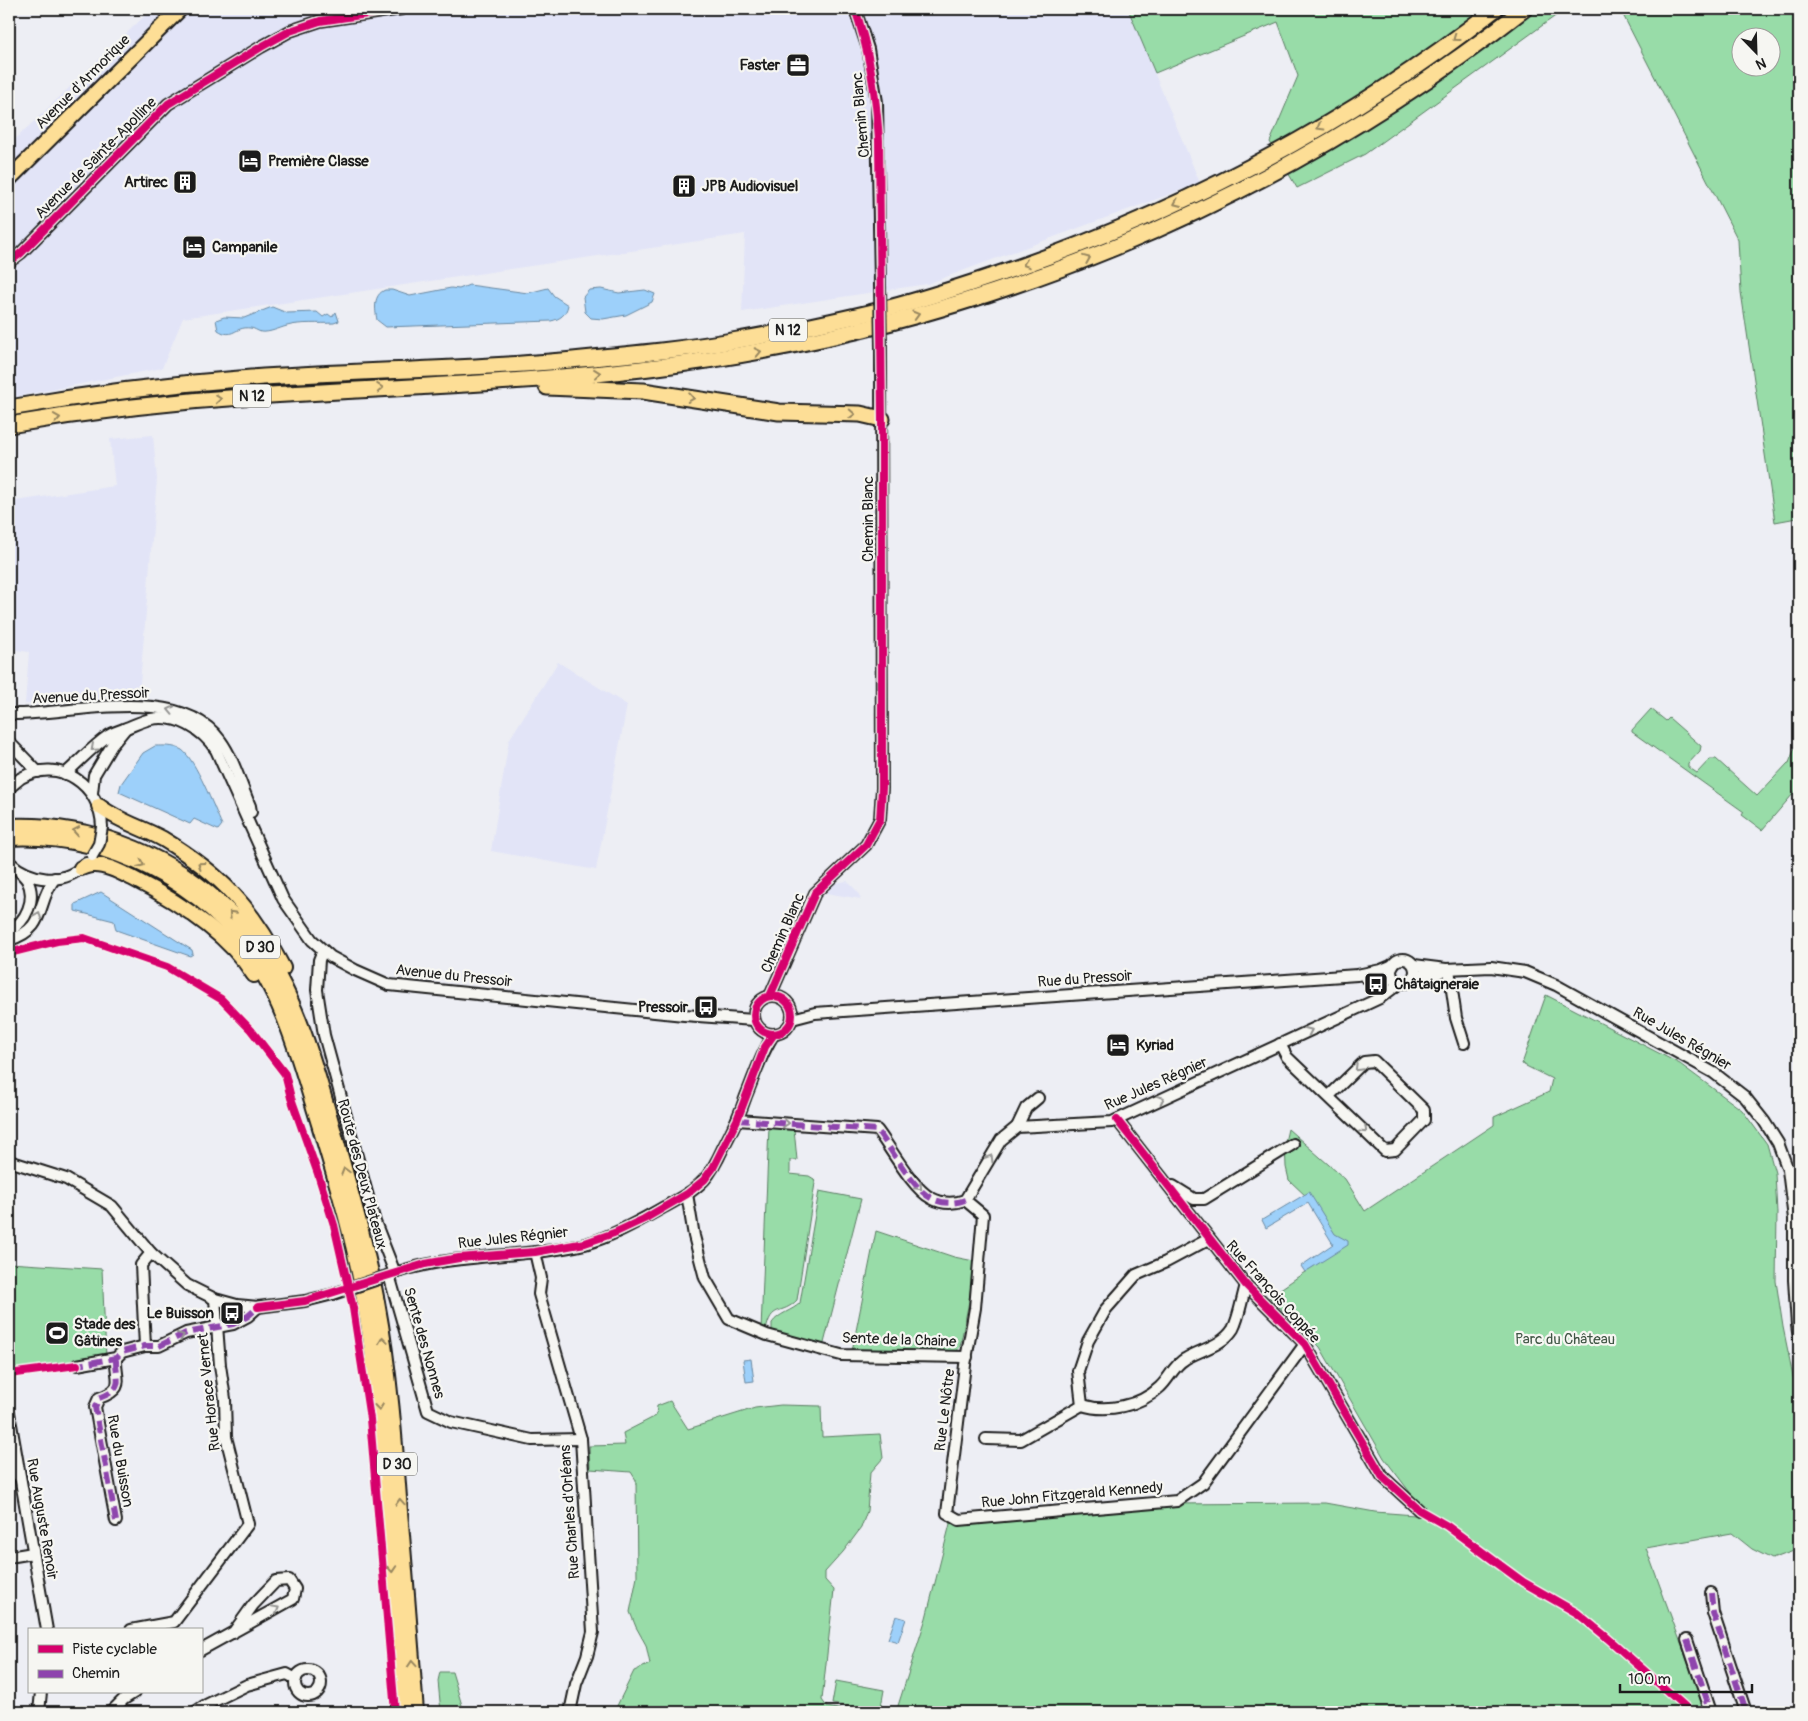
<svg xmlns="http://www.w3.org/2000/svg" width="1808" height="1721" viewBox="0 0 1808 1721" font-family="Pangolin,sans-serif">
<style>
.built{fill:#e2e4f7}
.green{fill:#98dca8;stroke:#5a7c62;fill-rule:evenodd}
.water{fill:#9dd0fa;stroke:#6988a1}
.lines{fill:none;stroke-linecap:round;stroke-linejoin:round}
.minor-casing{stroke:#1c1c1c;stroke-width:14}
.major-casing{stroke:#1c1c1c;stroke-width:18}
.highway-casing{stroke:#1c1c1c;stroke-width:19}
.minor{stroke:#f6f6f2;stroke-width:10}
.major{stroke:#fdde96;stroke-width:14}
.highway{stroke:#fdde96;stroke-width:15}
.minor-bridge-casing{stroke:#1c1c1c;stroke-width:14;stroke-linecap:butt}
.minor-bridge{stroke:#f6f6f2;stroke-width:10}
.quiet{stroke:#8e44ad;stroke-width:6;stroke-dasharray:12 6;stroke-linecap:butt}
.cycleway-casing{stroke:#f6f6f2;stroke-width:11}
.cycleway{stroke:#d6006c;stroke-width:8}
.oneway{stroke:#98875f}
.oneway2{stroke:#949492}
.labels{text-anchor:middle;dominant-baseline:central;stroke-width:4.5;stroke-linejoin:round;paint-order:stroke}
.shield{fill:#f6f6f2;stroke:#5d5d5c;stroke-width:1}
.shield-label{font-size:14px;font-weight:bold;fill:#1c1c1c}
.poi-label{font-size:15px;font-weight:bold;fill:#1c1c1c;stroke:#f6f6f2;text-anchor:start}
.street-label{font-size:15px;fill:#1c1c1c;stroke:#f6f6f2}
.park-label{font-size:15px;fill:#415646;stroke:#f6f6f2}
</style>
<rect width="100%" height="100%" fill="#edeef4"/>
<filter id="ink" filterUnits="userSpaceOnUse"><feTurbulence type="fractalNoise" baseFrequency=".02" numOctaves="2"/><feDisplacementMap in="SourceGraphic" scale="10" xChannelSelector="R" yChannelSelector="G"/><feConvolveMatrix kernelMatrix="1 2 1 2 8 2 1 2 1" color-interpolation-filters="sRGB"/></filter>
<g filter="url(#ink)">
<g class="built">
<polygon points="152,9 1128,9 1200,183 927,284 742,312 745,234 183,318 162,368 9,398 9,145"/>
<polygon points="153,435 157,479 139,695 25,704 29,652 9,649 9,502 115,486 110,439"/>
<polygon points="558,662 627,705 596,870 491,851 509,740"/>
<polygon points="847,881 857,891 861,899 826,893 835,883"/>
</g>
<g class="green">
<polygon points="1128,9 1565,9 1365,154 1297,188 1270,142 1298,76 1278,22 1155,73"/>
<path d="M1620 9H1799V520L1797 518 1775 522 1741 292 1738 240ZM1740 38H1770V68H1740Z"/>
<polygon points="1651,709 1666,721 1669,718 1701,746 1700,751 1688,764 1688,767 1697,773 1710,759 1716,759 1757,796 1788,763 1789,763 1799,737 1799,787 1762,830 1742,815 1744,812 1632,732 1632,730"/>
<polygon points="1546,995 1680,1064 1742,1110 1767,1144 1775,1173 1777,1213 1776,1281 1783,1327 1795,1386 1799,1398 1799,1549 1772,1559 1752,1549 1732,1533 1646,1548 1706,1712 896,1712 926,1618 951,1520 1169,1504 1325,1503 1375,1512 1428,1516 1384,1458 1320,1347 1269,1297 1338,1249 1309,1199 1289,1180 1286,1167 1285,1142 1288,1129 1345,1179 1365,1211 1494,1125 1494,1117 1549,1092 1552,1079 1522,1064"/>
<path d="M769 1126 794 1129 797 1160H790V1174L809 1176 814 1179 815 1183 797 1300C782 1316 771 1303 766 1331H761Z"/>
<path d="M819 1191 861 1199 823 1347 772 1333V1323C779 1313 792 1311 800 1303Z"/>
<polygon points="876,1231 954,1257 974,1261 969,1301 960,1347 955,1353 852,1351"/>
<polygon points="9,1263 102,1269 106,1357 45,1368 9,1372"/>
<polygon points="670,1401 688,1429 755,1408 781,1405 821,1406 822,1437 880,1434 883,1458 870,1473 867,1511 861,1528 843,1552 825,1572 825,1580 834,1590 822,1700 827,1707 854,1712 614,1712 634,1671 650,1664 646,1645 636,1627 630,1612 637,1577 636,1480 631,1472 590,1469 589,1446 625,1445 623,1433 656,1416 657,1406"/>
<polygon points="440,1672 452,1672 464,1712 441,1712 438,1681"/>
<polygon points="836,1681 884,1690 880,1712 832,1704"/>
</g>
<g class="water">
<path d="M469 285 528 293 548 288 554 296 568 305C566 315 560 319 551 321L386 327 377 320C375 309 373 295 385 290H392L410 296 451 288 459 289Z"/>
<polygon points="601,289 619,293 645,290 655,294 652,302 626,315 603,319 591,318 585,312 583,297 589,290"/>
<path d="M272 307 287 313 317 312 323 317 328 314 332 317 336 312 339 321 334 323C319 324 301 322 287 326 279 328 270 333 261 332 257 331 254 328 250 328 235 326 233 340 218 330L216 320 224 317 244 318Z"/>
<path d="M155 746C164 746 173 745 182 750 196 760 214 808 222 825L218 830 194 819 190 824 119 792 121 784 143 753Z"/>
<polygon points="101,892 187,947 192,950 193,954 190,956 116,930 114,921 75,911 75,904"/>
<polygon points="1309,1192 1335,1234 1348,1241 1348,1245 1305,1272 1301,1266 1333,1244 1308,1203 1266,1228 1262,1220"/>
<polygon points="751,1359 754,1381 746,1382 743,1360"/>
<polygon points="896,1616 906,1619 898,1642 888,1639"/>
</g>
<g class="lines">
<g class="minor-casing">
<g id="minor">
<polyline points="855,9 868,49 877,102 880,284"/>
<polyline points="9,262 21,253 168,104 261,47 290,31 320,21 402,9"/>
<path d="M9 714C69 716 178 682 220 740 233 757 241 785 250 806L251 812"/>
<polyline points="9,742 38,772"/>
<path d="M65 774C79 762 93 746 108 736 113 732 120 731 126 728 134 725 142 721 151 719 177 714 202 729 216 750L283 899 312 940 331 957 355 970 389 985 684 1015 754 1020"/>
<path d="M9 788C13 785 17 781 21 778 59 756 101 785 102 827"/>
<polyline points="92,793 94,775 112,745 125,729"/>
<path d="M9 862C30 881 64 887 86 863"/>
<path d="M9 931C26 922 37 899 27 880 25 877 22 874 19 871"/>
<path d="M9 940C48 928 35 904 55 878"/>
<polyline points="323,950 319,960 317,990 324,1035 375,1222 395,1273"/>
<circle cx="1403" cy="971" r="12"/>
<polyline points="1414,965 1446,969 1491,967 1525,972 1556,985 1714,1073 1745,1097 1764,1121 1778,1143 1788,1170 1794,1219 1794,1280 1797,1325 1799,1339"/>
<polyline points="1449,969 1456,1018 1464,1043"/>
<polyline points="1365,977 1394,979"/>
<polyline points="1414,977 1438,973 1445,970"/>
<circle cx="773" cy="1015" r="19"/>
<polyline points="770,996 815,893 866,845 880,819 882,788 881,348"/>
<polyline points="792,1019 815,1013 1357,975 1381,970 1393,965"/>
<polyline points="1280,1044 1287,1057 1385,1151 1395,1150 1424,1120 1424,1110 1374,1061 1364,1062 1329,1096"/>
<path d="M737 1120 877 1130C890 1147 913 1189 931 1198 942 1204 954 1204 965 1200L1001 1140 1017 1127 1112 1122 1380 998 1400 983"/>
<polyline points="1117,1120 1246,1285 1305,1344 1382,1476 1419,1510"/>
<polyline points="1017,1127 1026,1108 1038,1098"/>
<polyline points="9,1161 66,1179 112,1206 151,1253 187,1285 215,1299 237,1305 258,1307 305,1301 333,1294"/>
<polyline points="1173,1186 1194,1199 1204,1199 1293,1144"/>
<polyline points="687,1194 694,1236 705,1278 729,1319 767,1335 841,1355 967,1357"/>
<polyline points="965,1200 983,1215 975,1308 965,1365 947,1513 959,1520 1177,1501 1203,1483 1305,1344"/>
<polyline points="535,1252 541,1278 539,1294 581,1439 593,1632 587,1656 576,1684 570,1712"/>
<polyline points="389,1275 428,1411 451,1422 532,1440 581,1439"/>
<path d="M384 1277C450 1251 517 1260 585 1244 610 1237 634 1224 657 1211 673 1202 691 1194 704 1180 712 1171 718 1159 723 1148 732 1131 740 1114 746 1096 755 1075 761 1053 774 1034"/>
<polyline points="145,1346 141,1265 151,1253"/>
<polyline points="77,1365 116,1358 122,1352 145,1346 159,1346 186,1333 233,1324 248,1316 258,1307"/>
<polyline points="1082,1405 1078,1371 1088,1341 1106,1309 1136,1275 1166,1262 1209,1239"/>
<polyline points="9,1413 47,1630"/>
<path d="M986 1439 1021 1440 1082 1405C1107 1413 1140 1406 1160 1387 1169 1379 1174 1365 1185 1359 1202 1349 1222 1346 1233 1329 1239 1318 1242 1298 1246 1285"/>
<polyline points="9,1464 19,1477"/>
<path d="M116 1521 95 1407 99 1398C127 1388 115 1380 116 1358"/>
<polyline points="9,1557 33,1553"/>
<polyline points="1711,1593 1713,1613 1746,1712"/>
<polyline points="131,1630 174,1622 248,1524 226,1437 225,1399 220,1365 215,1299"/>
<polyline points="1687,1640 1711,1712"/>
<polyline points="201,1650 293,1599 295,1589 289,1580 276,1581 253,1605 233,1633"/>
<circle cx="308" cy="1683" r="13"/>
<polyline points="39,1712 41,1692"/>
<polyline points="111,1712 124,1699 135,1692"/>
<polyline points="195,1712 204,1706 247,1685 287,1674 296,1679"/>
</g>
</g>
<g class="major-casing">
<g id="major">
<polyline points="9,179 180,9"/>
<path d="M99 806C118 821 141 827 163 839 221 874 252 908 283 968"/>
<path d="M9 826C86 823 160 849 218 901 229 911 242 923 252 935 296 992 314 1061 333 1129 349 1186 366 1243 377 1302 390 1372 395 1442 400 1512 406 1579 411 1646 416 1712"/>
<path d="M9 838C105 833 207 882 258 965 288 1014 302 1069 319 1124 336 1181 354 1239 364 1299 377 1372 383 1447 388 1521 393 1585 398 1649 404 1712"/>
<path d="M81 868C84 867 89 865 92 865 105 864 120 872 132 878 175 900 228 933 254 975"/>
</g>
</g>
<g class="highway-casing">
<g id="highway">
<polyline points="547,387 643,391 779,412 860,414 882,419"/>
<path d="M9 408C89 394 170 384 251 378 350 371 450 370 550 362 612 356 676 351 738 340 781 333 826 323 869 313 920 301 970 284 1019 267 1190 207 1352 121 1495 9"/>
<path d="M9 425C90 411 174 401 256 396 390 387 524 384 657 367 976 327 1271 207 1524 9"/>
</g>
</g>
<use href="#minor" class="minor"/>
<use href="#major" class="major"/>
<use href="#highway" class="highway"/>
<g class="minor-bridge-casing">
<g id="minor-bridge">
<polyline points="880,284 881,348"/>
<polyline points="92,856 99,844 102,827"/>
<polyline points="333,1294 384,1277"/>
</g>
</g>
<use href="#minor-bridge" class="minor-bridge"/>
<g class="quiet">
<path d="M737 1120 877 1130C890 1147 913 1189 931 1198 942 1204 954 1204 965 1200"/>
<polyline points="73,1366 116,1358 122,1352 145,1346 159,1346 186,1333 233,1324 248,1316 258,1307"/>
<path d="M116 1521 95 1407 99 1398C127 1388 115 1380 116 1358"/>
<polyline points="1711,1593 1713,1613 1746,1712"/>
<polyline points="1687,1640 1711,1712"/>
</g>
<g class="cycleway-casing">
<g id="cycleway">
<polyline points="9,262 21,253 168,104 261,47 290,31 320,21 402,9"/>
<polyline points="9,953 57,941 84,938 167,967 221,999 251,1030 285,1074 291,1098 318,1174 334,1225 353,1308 370,1419 395,1712"/>
<circle cx="773" cy="1015" r="19"/>
<path d="M770 996 815 893 866 845 880 819 882 788V419L879 140C876 94 870 52 855 9"/>
<polyline points="1117,1120 1246,1285 1305,1344 1382,1476 1419,1510 1447,1526 1523,1582 1577,1613 1604,1635 1691,1712"/>
<polyline points="258,1307 305,1301 425,1264 459,1258 535,1252 585,1243 614,1233 644,1219 687,1194 704,1180 713,1168 737,1120 765,1047 774,1034"/>
<polyline points="9,1374 77,1365"/>
</g>
</g>
<use href="#cycleway" class="cycleway"/>
</g>
<defs><path id="oneway-chevron" d="M-2-3.5L2.5 0L-2 3.5" fill="none" stroke-width="1.6" stroke-linecap="round" stroke-linejoin="round" transform="scale(1.25)"/></defs>
<g class="oneway">
<use href="#oneway-chevron" transform="translate(1456 38) rotate(144)"/>
<use href="#oneway-chevron" transform="translate(1320 127) rotate(150)"/>
<use href="#oneway-chevron" transform="translate(1177 203) rotate(156)"/>
<use href="#oneway-chevron" transform="translate(1087 259) rotate(-22)"/>
<use href="#oneway-chevron" transform="translate(1026 264) rotate(161)"/>
<use href="#oneway-chevron" transform="translate(916 315) rotate(-16)"/>
<use href="#oneway-chevron" transform="translate(758 352) rotate(-12)"/>
<use href="#oneway-chevron" transform="translate(597 373) rotate(-6)"/>
<use href="#oneway-chevron" transform="translate(380 388) rotate(-4)"/>
<use href="#oneway-chevron" transform="translate(691 398) rotate(9)"/>
<use href="#oneway-chevron" transform="translate(218 399) rotate(-5)"/>
<use href="#oneway-chevron" transform="translate(852 414) rotate(3)"/>
<use href="#oneway-chevron" transform="translate(57 418) rotate(-9)"/>
<use href="#oneway-chevron" transform="translate(76 831) rotate(-170)"/>
<use href="#oneway-chevron" transform="translate(141 864) rotate(25)"/>
<use href="#oneway-chevron" transform="translate(201 865) rotate(-144)"/>
<use href="#oneway-chevron" transform="translate(232 914) rotate(-134)"/>
<use href="#oneway-chevron" transform="translate(345 1171) rotate(-106)"/>
<use href="#oneway-chevron" transform="translate(383 1340) rotate(-98)"/>
<use href="#oneway-chevron" transform="translate(379 1407) rotate(84)"/>
<use href="#oneway-chevron" transform="translate(400 1502) rotate(-94)"/>
<use href="#oneway-chevron" transform="translate(392 1569) rotate(86)"/>
<use href="#oneway-chevron" transform="translate(412 1664) rotate(-94)"/>
</g>
<g class="oneway2">
<use href="#oneway-chevron" transform="translate(171 710) rotate(-168)"/>
<use href="#oneway-chevron" transform="translate(94 748) rotate(138)"/>
<use href="#oneway-chevron" transform="translate(38 915) rotate(-68)"/>
<use href="#oneway-chevron" transform="translate(1309 1031) rotate(-25)"/>
<use href="#oneway-chevron" transform="translate(1358 1068) rotate(135)"/>
<use href="#oneway-chevron" transform="translate(1161 1099) rotate(-25)"/>
<use href="#oneway-chevron" transform="translate(786 1123) rotate(4)"/>
<use href="#oneway-chevron" transform="translate(1364 1130) rotate(44)"/>
<use href="#oneway-chevron" transform="translate(990 1158) rotate(-59)"/>
<use href="#oneway-chevron" transform="translate(919 1187) rotate(46)"/>
<use href="#oneway-chevron" transform="translate(181 1336) rotate(-24)"/>
<use href="#oneway-chevron" transform="translate(276 1609) rotate(-29)"/>
</g>
</g>
<defs>
<g id="office-square" transform="scale(1.25)"><rect x="-9" y="-9" width="18" height="18" rx="4" fill="#1c1c1c" stroke="#f6f6f2"/><path d="M-6-3h4V-5.5h4V-3h4V5H-6ZM-1-4.5V-3h2v-1.5ZM-6 0V1H6V0Z" fill="#fff"/></g>
<g id="hotel-square" transform="scale(1.25)"><rect x="-9" y="-9" width="18" height="18" rx="4" fill="#1c1c1c" stroke="#f6f6f2"/><path d="M-6-4.5h1.5V1H6V5H4.5V3h-9V5H-6ZM-4 0a1.8 1.8 0 1 1 3.6 0ZM.5 0V-2.5h3Q6-2.5 6 0Z" fill="#fff"/></g>
<g id="building-square" transform="scale(1.25)"><rect x="-9" y="-9" width="18" height="18" rx="4" fill="#1c1c1c" stroke="#f6f6f2"/><path d="M-4-6H4V6H1V3H-1V6H-4ZM-2.5-4.3h1.7v1.8h-1.7ZM.8-4.3h1.7v1.8H.8ZM-2.5-1h1.7V.8h-1.7ZM.8-1h1.7V.8H.8Z" fill="#fff"/></g>
<g id="bus-square" transform="scale(1.25)"><rect x="-9" y="-9" width="18" height="18" rx="4" fill="#1c1c1c" stroke="#f6f6f2"/><path d="M-5-6H5V4H4V6H2V4H-2V6H-4V4H-5ZM-3.5-4V0h7V-4ZM-3.5 1.2v1.5H-2V1.2ZM2 1.2v1.5H3.5V1.2Z" fill="#fff"/></g>
<g id="stadium-square" transform="scale(1.25)"><rect x="-9" y="-9" width="18" height="18" rx="4" fill="#1c1c1c" stroke="#f6f6f2"/><path d="M0-5a6.5 5 0 1 0 0 10a6.5 5 0 1 0 0-10ZM-3.5-1.8h7v3.6h-7Z" fill="#fff"/></g>
</defs>
<g fill-rule="evenodd">
<use href="#office-square" x="798" y="65"/>
<use href="#hotel-square" x="250" y="161"/>
<use href="#building-square" x="185" y="182"/>
<use href="#building-square" x="684" y="186"/>
<use href="#hotel-square" x="194" y="247"/>
<use href="#bus-square" x="1376" y="984"/>
<use href="#bus-square" x="706" y="1007"/>
<use href="#hotel-square" x="1118" y="1045"/>
<use href="#bus-square" x="232" y="1313"/>
<use href="#stadium-square" x="57" y="1333"/>
</g>
<g class="labels">
<g class="shield">
<rect x="769" y="318.5" width="38" height="23" rx="4"/>
<rect x="233" y="384.5" width="38" height="23" rx="4"/>
<rect x="240" y="935.5" width="40" height="23" rx="4"/>
<rect x="377" y="1452.5" width="40" height="23" rx="4"/>
</g>
<g class="shield-label">
<text x="788" y="330">N 12</text>
<text x="252" y="396">N 12</text>
<text x="260" y="947">D 30</text>
<text x="397" y="1464">D 30</text>
</g>
<g class="poi-label">
<text x="780" y="65" text-anchor="end">Faster</text>
<text x="268" y="161">Première Classe</text>
<text x="168" y="182" text-anchor="end">Artirec</text>
<text x="702" y="186">JPB Audiovisuel</text>
<text x="212" y="247">Campanile</text>
<text x="1394" y="984">Châtaigneraie</text>
<text x="688" y="1007" text-anchor="end">Pressoir</text>
<text x="1136" y="1045">Kyriad</text>
<text x="214" y="1313" text-anchor="end">Le Buisson</text>
<text x="74" y="1324">Stade des<tspan x="74" dy="17">Gâtines</tspan></text>
</g>
<g class="street-label">
<text transform="translate(83 82) rotate(-45)">Avenue d'Armorique</text>
<text transform="translate(861 115) rotate(-95)">Chemin Blanc</text>
<text transform="translate(96 158) rotate(-45)">Avenue de Sainte-Apolline</text>
<text transform="translate(868 519) rotate(-90)">Chemin Blanc</text>
<text transform="translate(91 696) rotate(-3)">Avenue du Pressoir</text>
<text transform="translate(783 933) rotate(-66)">Chemin Blanc</text>
<text transform="translate(454 976) rotate(6)">Avenue du Pressoir</text>
<text transform="translate(1085 979) rotate(-4)">Rue du Pressoir</text>
<text transform="translate(1682 1039) rotate(30)">Rue Jules Régnier</text>
<text transform="translate(1156 1084) rotate(-24)">Rue Jules Régnier</text>
<text transform="translate(362 1174) rotate(75)">Route des Deux Plateaux</text>
<text transform="translate(513 1238) rotate(-6)">Rue Jules Régnier</text>
<text transform="translate(1273 1292) rotate(48)">Rue François Coppée</text>
<text transform="translate(899 1340) rotate(2)">Sente de la Chaine</text>
<text transform="translate(424 1343) rotate(74)">Sente des Nonnes</text>
<text transform="translate(209 1392) rotate(-96)">Rue Horace Vernet</text>
<text transform="translate(945 1410) rotate(-83)">Rue Le Nôtre</text>
<text transform="translate(120 1461) rotate(80)">Rue du Buisson</text>
<text transform="translate(1072 1495) rotate(-5)">Rue John Fitzgerald Kennedy</text>
<text transform="translate(570 1512) rotate(-94)">Rue Charles d'Orléans</text>
<text transform="translate(42 1519) rotate(80)">Rue Auguste Renoir</text>
</g>
<g class="park-label">
<text x="1565" y="1339">Parc du Château</text>
</g>
</g>
<rect width="1808" height="1721" fill="none" stroke="#f6f6f2" stroke-width="30"/>
<rect x="15" y="15" width="1778" height="1691" fill="none" stroke="#1c1c1c" stroke-width="2" filter="url(#ink)"/>
<rect x="28" y="1628" width="175" height="65" fill="#f6f6f2" stroke="#9f9f9c"/>
<rect x="38" y="1645" width="25" height="8" fill="#d6006c" stroke="#9f9f9c"/>
<text x="72" y="1654" font-size="15" fill="#1c1c1c">Piste cyclable</text>
<rect x="38" y="1670" width="25" height="8" fill="#8e44ad" stroke="#9f9f9c"/>
<text x="72" y="1678" font-size="15" fill="#1c1c1c">Chemin</text>
<g transform="translate(1756 52) rotate(157)"><circle r="24" fill="#f6f6f2" stroke="#9f9f9c"/>
<path d="M0-4L9 19L0 12L-9 19Z" fill="#1c1c1c"/>
<text y="-8" font-size="14" font-weight="bold" text-anchor="middle" fill="#1c1c1c">N</text>
</g>
<path d="M1620 1684v8h132v-8" fill="none" stroke="#1c1c1c" stroke-width="2.5"/>
<text x="1628" y="1684" font-size="15" fill="#1c1c1c" stroke="#f6f6f2" stroke-width="4" paint-order="stroke">100 m</text>
</svg>
